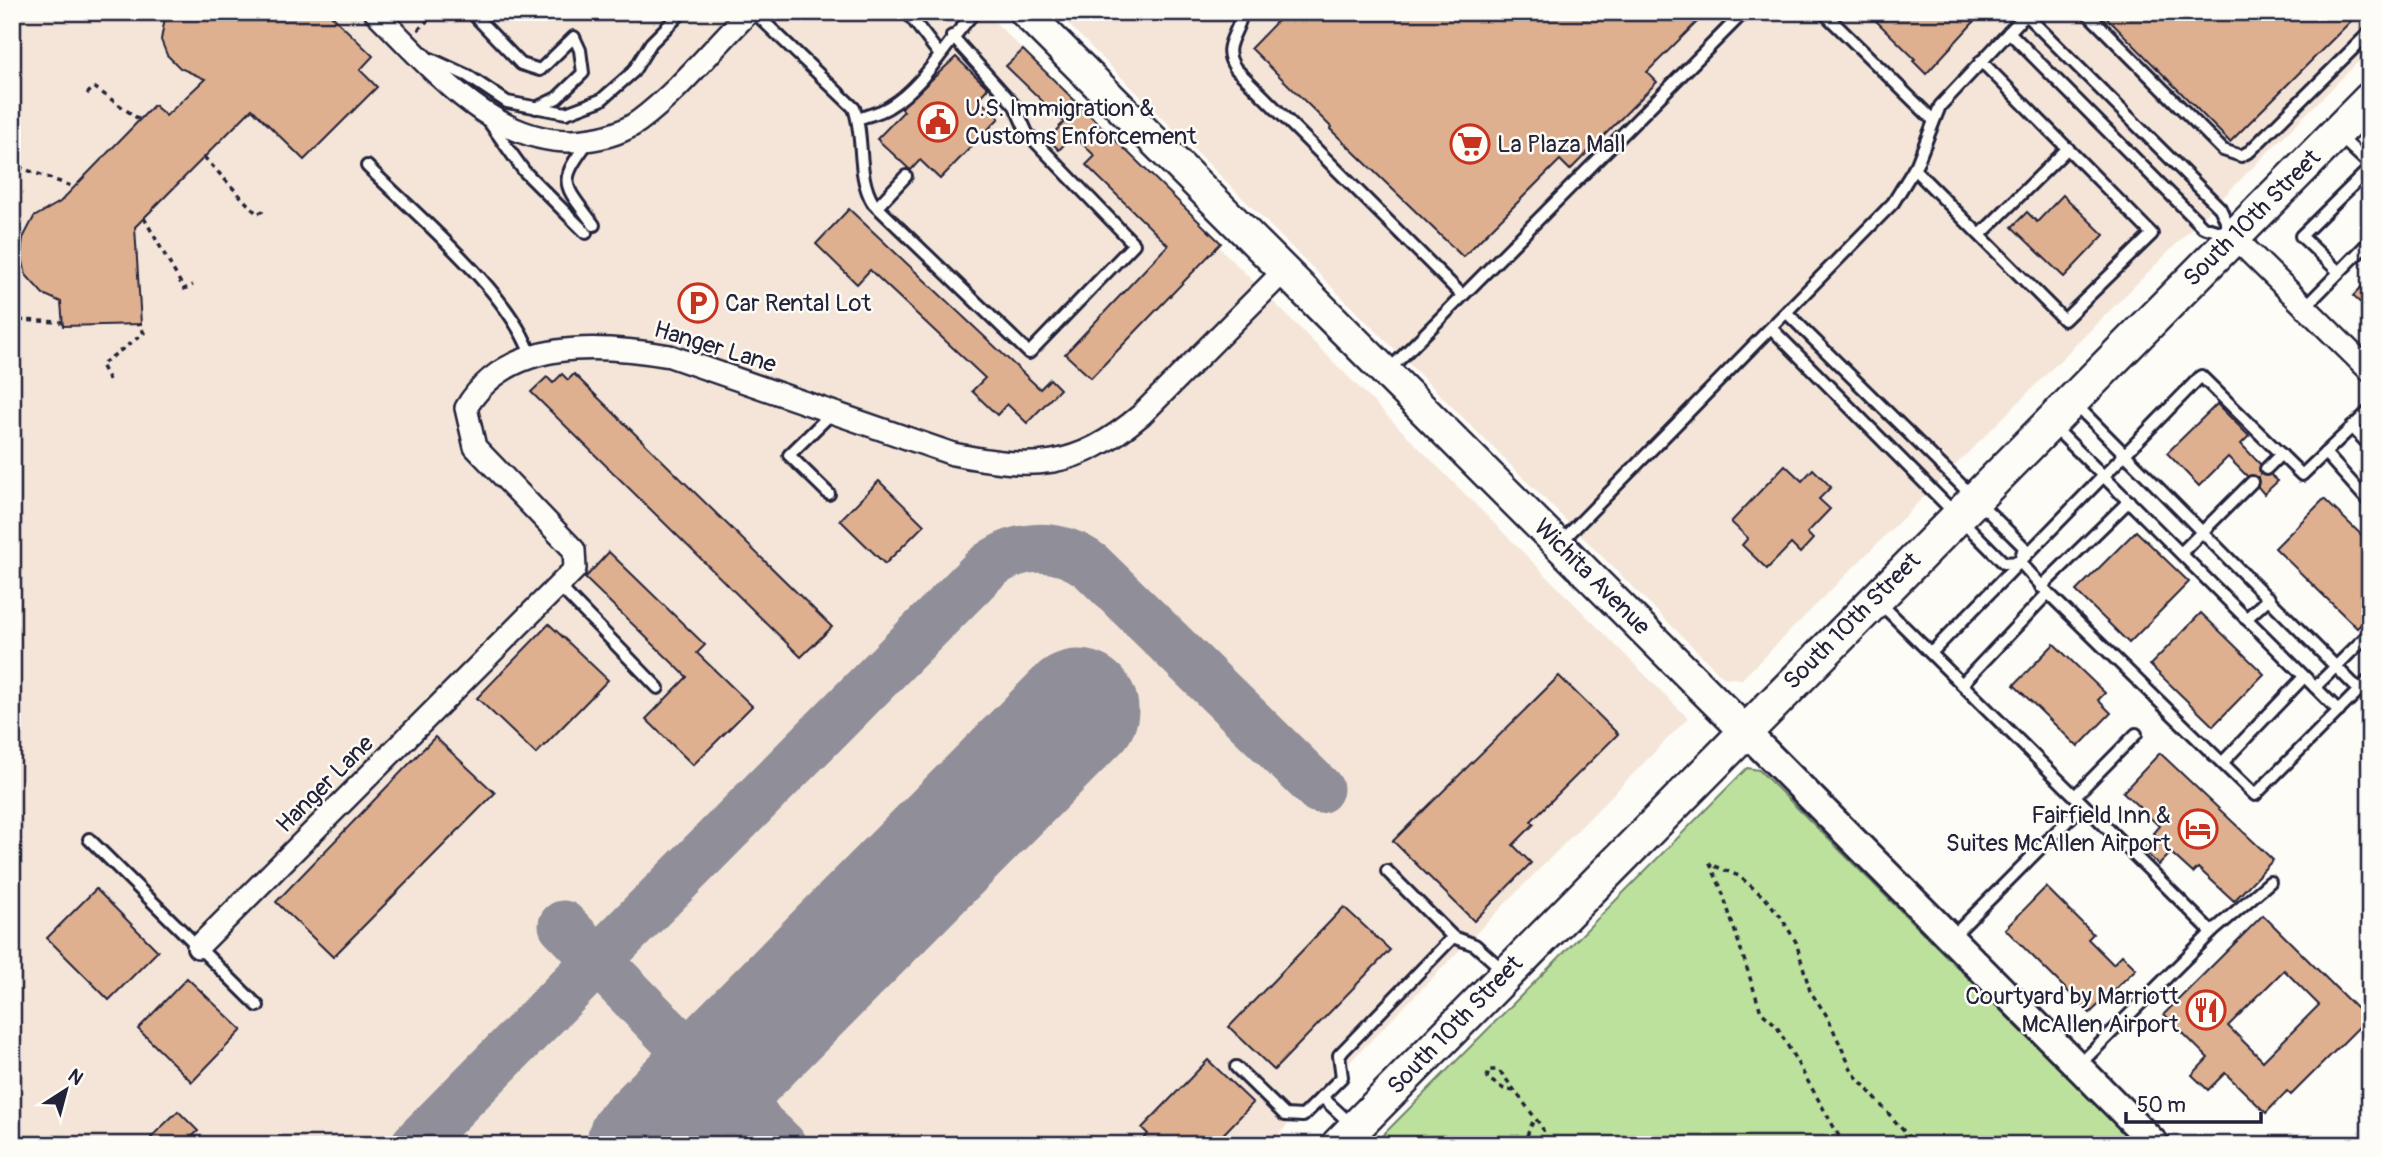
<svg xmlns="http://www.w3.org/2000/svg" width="2382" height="1157" viewBox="0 0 2382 1157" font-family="Pangolin,sans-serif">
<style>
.built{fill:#f4e5d8}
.green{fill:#bce19c;stroke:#6f826c;stroke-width:2}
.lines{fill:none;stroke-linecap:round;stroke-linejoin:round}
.taxiway{stroke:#908f99;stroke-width:49}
.runway{stroke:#908f99;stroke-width:121}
.building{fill:#dfb090;stroke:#22223b;stroke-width:2;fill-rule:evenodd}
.service-casing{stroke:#22223b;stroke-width:16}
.minor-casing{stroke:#22223b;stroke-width:26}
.tertiary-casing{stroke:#22223b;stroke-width:32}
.secondary-casing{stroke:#22223b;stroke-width:35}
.primary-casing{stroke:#22223b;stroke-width:38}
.path{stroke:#22223b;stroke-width:3.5;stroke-dasharray:5 5;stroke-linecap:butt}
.service{stroke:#fdfcf7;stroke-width:10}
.minor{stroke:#fdfcf7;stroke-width:21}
.tertiary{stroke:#fdfcf7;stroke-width:26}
.secondary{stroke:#fdfcf7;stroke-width:30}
.primary{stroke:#fdfcf7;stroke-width:33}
.labels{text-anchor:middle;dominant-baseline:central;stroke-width:5;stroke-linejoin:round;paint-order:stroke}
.poi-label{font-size:24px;fill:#22223b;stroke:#fdfcf7;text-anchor:start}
.street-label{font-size:24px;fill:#22223b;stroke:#fdfcf7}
</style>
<rect width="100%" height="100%" fill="#fdfcf7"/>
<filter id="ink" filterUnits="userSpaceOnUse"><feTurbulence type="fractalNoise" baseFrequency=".0143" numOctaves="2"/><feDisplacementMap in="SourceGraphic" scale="14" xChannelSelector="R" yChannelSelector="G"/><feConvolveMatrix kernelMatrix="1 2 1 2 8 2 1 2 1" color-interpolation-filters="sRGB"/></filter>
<g filter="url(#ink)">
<g class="built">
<polygon points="12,12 985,12 1688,718 1268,1145 12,1145"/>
<polygon points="1056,12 2370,12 2370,50 1742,679 1723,677"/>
</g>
<polygon class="green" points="1747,768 1759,770 2136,1145 1373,1145"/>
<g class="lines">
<g class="taxiway">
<path d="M563 925 678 1043C692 1075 683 1097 666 1125"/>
<path d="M758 1121C733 1089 742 1060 762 1028"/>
<path d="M666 1125C717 1090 742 1105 782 1145"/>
<path d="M415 1145 985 569C1017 543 1057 541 1091 566L1319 789"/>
</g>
<polyline class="runway" points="647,1145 1078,710"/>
</g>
<g class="building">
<polygon points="166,12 328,12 373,56 360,70 377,87 304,160 252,109 135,227 141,324 63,326 61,302 43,294 26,275 21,253 23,238 34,217 60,202 154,105 166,116 205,79 180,68 167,55 161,40"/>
<polygon points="1286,12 1707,12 1647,72 1657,82 1570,170 1560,160 1463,257 1330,129 1331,127 1251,48"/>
<polygon points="1867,12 1983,12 1926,74 1913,61 1915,59"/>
<polygon points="2101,12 2360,12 2230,142"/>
<polygon points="1023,50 1221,243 1091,378 1065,354 1168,245 1086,165 1095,156 1073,135 1059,150 1048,139 1064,122 1006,66"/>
<polygon points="956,57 988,88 978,99 999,118 940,179 920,160 911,170 908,168 877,139 904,111 901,108"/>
<polygon points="2063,195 2104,235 2064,277 2012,227 2027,212 2037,222"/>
<polygon points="849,209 1040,389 1050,379 1060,389 1027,423 1007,404 997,415 972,391 985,378 870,270 857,284 816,244"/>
<polygon points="2370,278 2370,312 2353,296"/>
<polygon points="562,374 568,380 574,374 832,627 801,657 531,392 547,377 553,383"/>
<polygon points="2217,404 2249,436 2241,444 2260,464 2260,474 2271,475 2278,481 2264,494 2258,487 2258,477 2247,476 2228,457 2199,486 2167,453"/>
<polygon points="1785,465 1802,481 1813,469 1831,487 1819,499 1830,509 1807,533 1813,539 1800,553 1791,544 1767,569 1742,545 1748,538 1731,522"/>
<polygon points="879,481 924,525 885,564 840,520"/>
<polygon points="2324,499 2370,543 2370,616 2357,628 2275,548"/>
<polygon points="2136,531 2189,582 2129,643 2076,591"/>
<polygon points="609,552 705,645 697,653 752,706 693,765 646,719 687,677 585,578"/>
<polygon points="2201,613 2264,674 2213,726 2150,665"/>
<polygon points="549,624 608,680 536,754 477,698"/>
<polygon points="2054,644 2105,693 2098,700 2111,713 2078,747 2014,685"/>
<polygon points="1559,676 1618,734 1531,821 1534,824 1513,845 1531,863 1474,921 1393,841"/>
<polygon points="435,737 495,793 333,957 276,902"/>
<polygon points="2160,753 2273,860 2234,901 2198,868 2193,873 2171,853 2159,865 2143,850 2156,836 2153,833 2159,826 2123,792"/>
<polygon points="2046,887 2093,934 2088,939 2113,964 2122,955 2136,969 2090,1013 2005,929"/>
<polygon points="96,889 158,951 109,1000 47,938"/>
<polygon points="1344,907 1390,950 1274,1070 1229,1027"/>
<path d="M2263 915 2367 1019 2291 1095 2287 1091 2266 1113 2225 1073 2208 1090 2192 1075 2208 1058 2164 1014ZM2284 970 2319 1005 2263 1061 2228 1026Z"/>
<polygon points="187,978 242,1030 192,1082 138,1029"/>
<polygon points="1208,1060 1253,1103 1213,1145 1137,1145 1148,1134 1142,1128"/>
<polygon points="178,1111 198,1131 183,1145 158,1145 151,1137"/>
</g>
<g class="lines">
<g class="service-casing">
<g id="service">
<polyline points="471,12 521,64 540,70 574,37 580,50 583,73 557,98 536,108"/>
<path d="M754 12 854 108C865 138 856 175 873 203L1029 353 1134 244 1027 133 1015 106 952 36"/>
<polyline points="907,12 939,54"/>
<path d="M1242 12C1239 35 1219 46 1236 69L1462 295"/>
<polyline points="1823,12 1933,120"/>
<polyline points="2086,12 2223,150 2241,156 2250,151 2370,32"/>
<polyline points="2026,15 2220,208 2232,234"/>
<polyline points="2009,32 2203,227 2227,234"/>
<polyline points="431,59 468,76 507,102 566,113 601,100 633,72 651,43 682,12"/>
<polyline points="487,119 524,171 586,233"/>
<path d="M858 119C868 115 880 113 889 107 925 86 946 42 975 12"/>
<polyline points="2338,135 2370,165"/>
<path d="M590 139C557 184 562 182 594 225"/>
<path d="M367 166C417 216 511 293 532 358"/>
<polyline points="1914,169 2064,320 2152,234 1981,61"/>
<polyline points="877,207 906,176"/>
<polyline points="1980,235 2068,148"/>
<polyline points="2339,272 2301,236 2370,168"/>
<polyline points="2305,307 2370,241"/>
<polyline points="1787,313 2024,547 2020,561"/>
<polyline points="1772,329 2004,563 2020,562"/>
<polyline points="1388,371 1744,12"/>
<polyline points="2075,404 2359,690"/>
<polyline points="2053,426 2339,711"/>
<polyline points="2352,427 2370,446"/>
<polyline points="2325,453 2370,503"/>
<polyline points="2266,469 2281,454"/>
<polyline points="829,494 789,455 833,412"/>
<polyline points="1559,544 1893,203 1917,164 1940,106 2028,12"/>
<polyline points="2181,553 2252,482"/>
<polyline points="560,587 658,688"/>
<polyline points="2041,587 2129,501"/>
<polyline points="2048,593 2255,795 2370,679"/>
<polyline points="1880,603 2212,932"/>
<polyline points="2246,619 2269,598"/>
<polyline points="1931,653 2201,376 2302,475 2370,410"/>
<polyline points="1962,684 2048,593 2020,562"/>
<polyline points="2315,687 2370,633"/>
<polyline points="2223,762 2304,677"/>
<polyline points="2075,796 2136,734"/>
<polyline points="89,839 258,1006"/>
<polyline points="1387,871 1453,937 1475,945 1504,971"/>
<polyline points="1951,938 2083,805"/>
<polyline points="2078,1066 2212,932 2270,882"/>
<polyline points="1236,1067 1285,1115 1303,1116 1342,1077 1339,1055 1453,937"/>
<polyline points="1322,1097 1353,1126"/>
</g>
</g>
<g class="minor-casing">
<g id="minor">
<path d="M375 12C431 67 497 151 585 140 603 138 624 132 639 121 678 92 714 47 749 12"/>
<polyline points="2233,236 2370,371"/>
<path d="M198 947 575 569 574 550 475 447 466 408C508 337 600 344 670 356L953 454C1032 470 1076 470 1141 415L1285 270"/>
</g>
</g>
<g class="tertiary-casing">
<polyline id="tertiary" points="1744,730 2156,1145"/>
</g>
<g class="secondary-casing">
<polyline id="secondary" points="1025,12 1744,730"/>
</g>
<g class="primary-casing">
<polyline id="primary" points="1338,1145 2370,99"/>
</g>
<g class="path">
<polyline points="418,30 436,12"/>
<polyline points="87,94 94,87 140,120"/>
<polyline points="204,157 257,214 265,210"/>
<polyline points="12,172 16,166 74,187"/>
<polyline points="144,218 184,289 193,285"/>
<polyline points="12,325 15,320 62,322"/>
<polyline points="109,380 101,365 144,333 139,324"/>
<polyline points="1514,1091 1504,1089 1487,1078 1489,1070 1498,1070 1503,1075 1542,1127 1548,1145"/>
<polyline points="1523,1145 1534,1119"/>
<polyline points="1844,1145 1776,1025 1761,1012 1721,888 1710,864 1739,876 1766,899 1781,917 1796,942 1810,991 1827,1016 1853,1073 1916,1145"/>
</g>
<use href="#service" class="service"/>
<use href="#minor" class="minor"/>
<use href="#tertiary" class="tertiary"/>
<use href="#secondary" class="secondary"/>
<use href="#primary" class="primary"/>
</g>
</g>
<defs>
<g id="civic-ring" transform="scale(2.0125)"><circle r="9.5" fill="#fdfcf7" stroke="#c8321e" stroke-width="1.5"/><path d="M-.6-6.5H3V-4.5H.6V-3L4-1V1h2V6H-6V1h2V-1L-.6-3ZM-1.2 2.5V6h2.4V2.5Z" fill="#c8321e"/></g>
<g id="supermarket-ring" transform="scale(2.0125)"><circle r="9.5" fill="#fdfcf7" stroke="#c8321e" stroke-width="1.5"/><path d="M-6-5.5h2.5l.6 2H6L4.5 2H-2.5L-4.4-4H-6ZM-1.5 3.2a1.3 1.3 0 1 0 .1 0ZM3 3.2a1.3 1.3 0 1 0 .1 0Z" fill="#c8321e"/></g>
<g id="parking-ring" transform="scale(2.0125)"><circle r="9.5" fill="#fdfcf7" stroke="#c8321e" stroke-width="1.5"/><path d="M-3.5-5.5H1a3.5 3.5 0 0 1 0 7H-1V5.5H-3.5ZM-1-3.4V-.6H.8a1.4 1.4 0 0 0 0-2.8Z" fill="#c8321e"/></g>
<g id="hotel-ring" transform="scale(2.0125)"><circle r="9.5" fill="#fdfcf7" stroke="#c8321e" stroke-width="1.5"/><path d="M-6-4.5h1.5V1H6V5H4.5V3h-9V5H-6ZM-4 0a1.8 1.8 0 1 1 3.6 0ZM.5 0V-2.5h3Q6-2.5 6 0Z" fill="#c8321e"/></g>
<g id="restaurant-ring" transform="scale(2.0125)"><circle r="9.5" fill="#fdfcf7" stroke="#c8321e" stroke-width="1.5"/><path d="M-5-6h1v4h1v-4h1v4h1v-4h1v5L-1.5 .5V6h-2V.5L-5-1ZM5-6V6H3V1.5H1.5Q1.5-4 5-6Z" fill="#c8321e"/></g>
</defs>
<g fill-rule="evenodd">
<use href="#civic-ring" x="938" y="122"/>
<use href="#supermarket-ring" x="1470" y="144"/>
<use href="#parking-ring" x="698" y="303"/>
<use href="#hotel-ring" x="2198" y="829"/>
<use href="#restaurant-ring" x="2206" y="1010"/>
</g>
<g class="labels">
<g class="poi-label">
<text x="965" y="108">U.S. Immigration &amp;<tspan x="965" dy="28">Customs Enforcement</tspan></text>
<text x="1497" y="144">La Plaza Mall</text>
<text x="725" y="303">Car Rental Lot</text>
<text x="2171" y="815" text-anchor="end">Fairfield Inn &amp;<tspan x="2171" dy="28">Suites McAllen Airport</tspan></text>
<text x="2179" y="996" text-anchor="end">Courtyard by Marriott<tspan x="2179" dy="28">McAllen Airport</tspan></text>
</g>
<g class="street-label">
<text transform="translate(2252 218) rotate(-45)">South 10th Street</text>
<text transform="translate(715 347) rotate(17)">Hanger Lane</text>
<text transform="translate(1592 577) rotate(45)">Wichita Avenue</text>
<text transform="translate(1852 621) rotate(-45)">South 10th Street</text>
<text transform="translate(325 784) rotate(-45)">Hanger Lane</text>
<text transform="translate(1455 1025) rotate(-46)">South 10th Street</text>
</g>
</g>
<rect width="2382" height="1157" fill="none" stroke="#fdfcf7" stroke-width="42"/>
<rect x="21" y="21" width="2340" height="1115" fill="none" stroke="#22223b" stroke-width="2.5" filter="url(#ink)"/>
<g transform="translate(66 1090) rotate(36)" stroke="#fdfcf7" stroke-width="5" paint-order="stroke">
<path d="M0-5L12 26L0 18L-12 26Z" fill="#22223b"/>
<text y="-10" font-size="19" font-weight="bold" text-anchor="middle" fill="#22223b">N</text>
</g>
<path d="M2126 1112v10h135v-10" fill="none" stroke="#22223b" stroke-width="3.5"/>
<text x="2137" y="1112" font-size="21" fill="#22223b" stroke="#fdfcf7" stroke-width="5" paint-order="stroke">50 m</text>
</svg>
